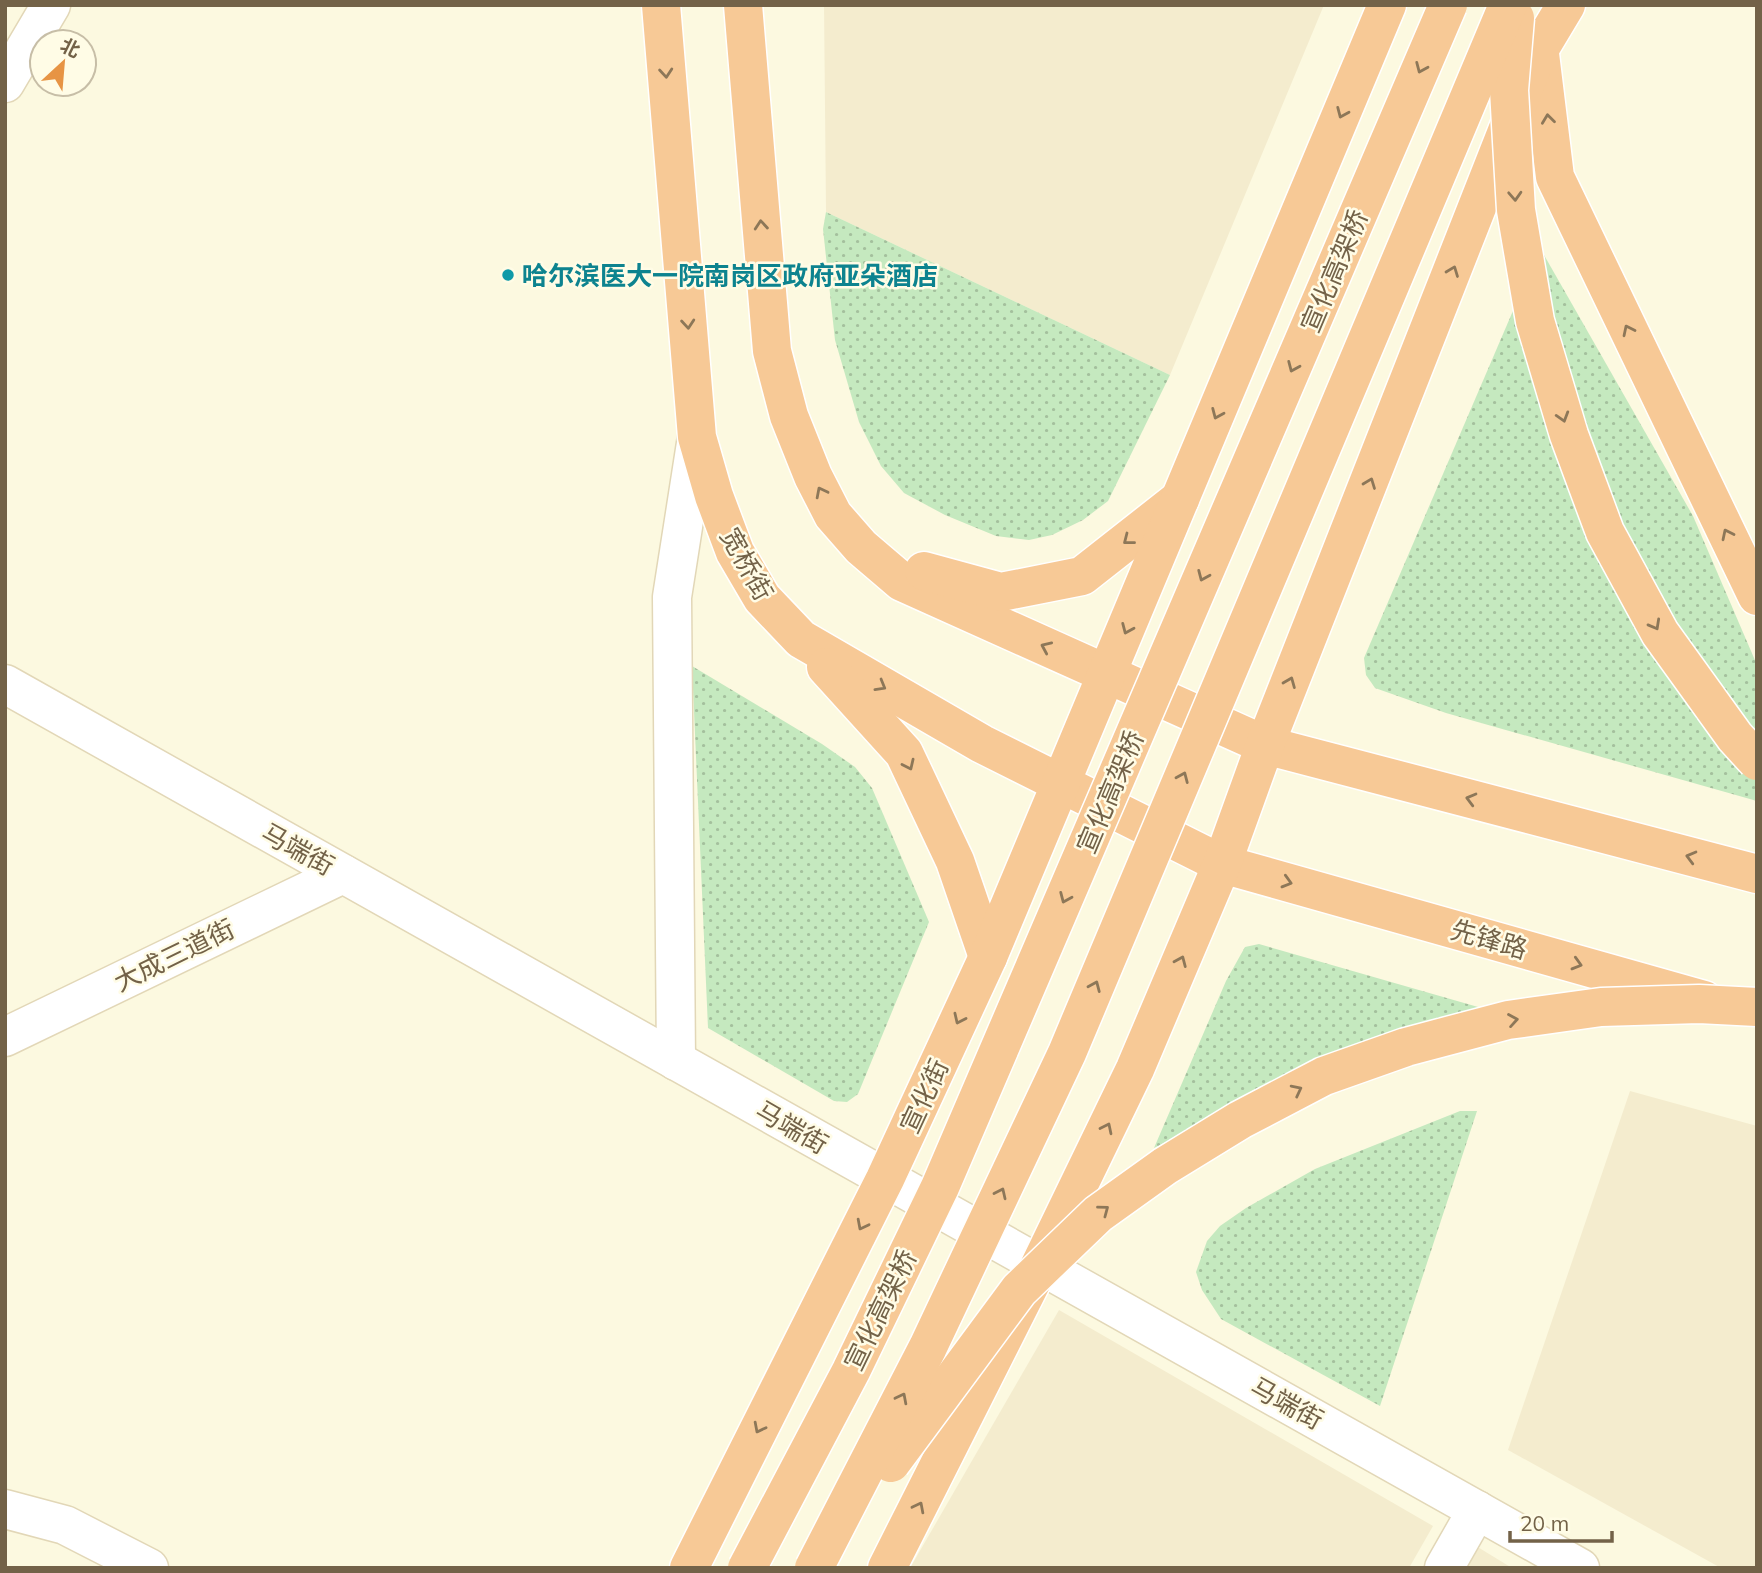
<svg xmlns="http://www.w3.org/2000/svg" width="1762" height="1573" viewBox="0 0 1762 1573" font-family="Mulish,'Noto Sans SC',sans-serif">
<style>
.residential{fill:#f4ecce}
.grass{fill:url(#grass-dots)}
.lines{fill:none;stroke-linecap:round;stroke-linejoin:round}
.secondary-casing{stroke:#e2d7b7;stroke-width:41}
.highway-casing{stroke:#fff;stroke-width:41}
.secondary{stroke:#fff;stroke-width:38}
.highway{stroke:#f7c996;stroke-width:38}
.highway-bridge-casing{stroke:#fff;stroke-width:41;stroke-linecap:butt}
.highway-bridge{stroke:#f7c996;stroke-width:38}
.oneway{stroke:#8d7758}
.culture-dot{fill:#0f9aa8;stroke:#fffce6;stroke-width:2.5}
.labels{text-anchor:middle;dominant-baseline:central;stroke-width:5;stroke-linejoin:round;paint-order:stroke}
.street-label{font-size:26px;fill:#736248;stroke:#fffce6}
.culture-label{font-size:26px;font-weight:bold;fill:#0d838f;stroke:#fffce6;text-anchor:start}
</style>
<defs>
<pattern id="grass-dots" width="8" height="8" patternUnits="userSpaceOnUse" patternTransform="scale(1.75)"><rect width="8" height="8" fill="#c5e9bf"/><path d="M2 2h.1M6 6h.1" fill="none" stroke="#a4c09d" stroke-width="1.8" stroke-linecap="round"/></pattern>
</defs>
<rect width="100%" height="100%" fill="#fcf9e0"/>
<g class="residential">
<polygon points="824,5 1324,5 1170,375 826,212"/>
<polygon points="1630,1091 1757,1126 1757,1568 1721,1568 1508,1450"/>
<polygon points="1059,1310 1433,1526 1409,1568 910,1568"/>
<polygon points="1476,1546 1512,1568 1463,1568"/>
</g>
<g class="grass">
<polygon points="826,212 1170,375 1108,501 1083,520 1052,535 1029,540 996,536 945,515 904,493 881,466 859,422 835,340 823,229"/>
<polygon points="1540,248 1693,516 1757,665 1757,801 1446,713 1375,688 1366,675 1364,658"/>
<polygon points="692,666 822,744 855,767 872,788 929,922 858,1094 847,1102 834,1101 708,1028"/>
<polygon points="1259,944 1492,1011 1321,1064 1154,1148 1226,981 1245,947"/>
<polygon points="1460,1111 1477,1111 1380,1406 1221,1319 1202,1290 1196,1272 1207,1241 1220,1226 1246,1208 1315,1169"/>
</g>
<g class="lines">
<g class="secondary-casing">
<g id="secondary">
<polyline points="5,83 51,5"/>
<polyline points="5,684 1580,1568"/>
<polyline points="5,1037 343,874"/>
<polyline points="676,1061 672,597 697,437"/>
<polyline points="5,1509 65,1525 149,1568"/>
<polyline points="1444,1568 1477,1510"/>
</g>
</g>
<g class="highway-casing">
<g id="highway">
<polyline points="661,5 697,437 714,496 735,552 762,598 801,639 982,744 1222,864 1704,1000"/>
<polyline points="743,5 772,351 789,416 813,476 833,515 861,547 902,582 1265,745 1757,874"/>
<polyline points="1540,54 1555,177 1757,596"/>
<polyline points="924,571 1001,592 1082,576 1180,499"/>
<polyline points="826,667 904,753 955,861 988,957"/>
<polyline points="689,1568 885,1179 988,957 1387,5"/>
<polyline points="887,1568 1040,1265 1135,1069 1222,864 1265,745 1539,50 1566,5"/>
</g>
</g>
<use href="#secondary" class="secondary"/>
<use href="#highway" class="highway"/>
<g class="highway-bridge-casing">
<g id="highway-bridge">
<polyline points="1515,18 1509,90 1516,210 1535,321 1569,435 1605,532 1660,633 1735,737 1757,761"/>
<polyline points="891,1463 1019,1290 1098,1214 1165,1166 1240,1120 1324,1076 1406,1047 1508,1020 1601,1007 1699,1004 1757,1007"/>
<polyline points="747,1568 851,1371 940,1187 1448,5"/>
<polyline points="814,1568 928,1347 1067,1053 1508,5"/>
</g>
</g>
<use href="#highway-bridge" class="highway-bridge"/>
</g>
<defs><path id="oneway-chevron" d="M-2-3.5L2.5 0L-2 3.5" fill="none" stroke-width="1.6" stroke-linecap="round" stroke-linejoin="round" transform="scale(1.75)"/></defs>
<g class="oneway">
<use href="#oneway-chevron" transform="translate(1421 68) rotate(113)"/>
<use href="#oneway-chevron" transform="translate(666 73) rotate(85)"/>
<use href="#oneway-chevron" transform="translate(1342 113) rotate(113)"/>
<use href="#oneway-chevron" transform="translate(1548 119) rotate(-97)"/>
<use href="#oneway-chevron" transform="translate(1515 196) rotate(87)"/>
<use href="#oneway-chevron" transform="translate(761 225) rotate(-95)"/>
<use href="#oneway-chevron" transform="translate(1453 271) rotate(-69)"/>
<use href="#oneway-chevron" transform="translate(688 324) rotate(85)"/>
<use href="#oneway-chevron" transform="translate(1628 330) rotate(-116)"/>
<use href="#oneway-chevron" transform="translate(1293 367) rotate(113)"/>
<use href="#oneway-chevron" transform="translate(1217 414) rotate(113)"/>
<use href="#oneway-chevron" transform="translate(1563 417) rotate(73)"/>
<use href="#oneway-chevron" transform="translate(1370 483) rotate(-69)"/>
<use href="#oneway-chevron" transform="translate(821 492) rotate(-117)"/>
<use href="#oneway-chevron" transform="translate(1727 534) rotate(-116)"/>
<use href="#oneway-chevron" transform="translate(1128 540) rotate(142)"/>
<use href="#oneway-chevron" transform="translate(1203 576) rotate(113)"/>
<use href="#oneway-chevron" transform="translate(1655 625) rotate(61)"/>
<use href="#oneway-chevron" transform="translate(1127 629) rotate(113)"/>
<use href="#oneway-chevron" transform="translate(1046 647) rotate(-156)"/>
<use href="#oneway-chevron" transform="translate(1290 682) rotate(-68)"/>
<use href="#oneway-chevron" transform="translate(881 686) rotate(30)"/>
<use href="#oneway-chevron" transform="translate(909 765) rotate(65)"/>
<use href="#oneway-chevron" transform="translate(1183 777) rotate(-67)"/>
<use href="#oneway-chevron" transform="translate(1471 799) rotate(-165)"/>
<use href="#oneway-chevron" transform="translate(1691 857) rotate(-165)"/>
<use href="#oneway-chevron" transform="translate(1287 882) rotate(16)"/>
<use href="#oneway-chevron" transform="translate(1065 898) rotate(113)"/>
<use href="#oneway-chevron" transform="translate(1181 961) rotate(-67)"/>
<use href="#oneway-chevron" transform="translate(1577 964) rotate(16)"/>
<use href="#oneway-chevron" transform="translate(1095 986) rotate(-67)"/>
<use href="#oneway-chevron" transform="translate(959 1019) rotate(115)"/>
<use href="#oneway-chevron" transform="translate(1513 1020) rotate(-10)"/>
<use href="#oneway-chevron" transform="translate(1297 1090) rotate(-27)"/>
<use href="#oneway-chevron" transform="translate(1107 1128) rotate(-64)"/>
<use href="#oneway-chevron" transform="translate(1001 1193) rotate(-65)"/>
<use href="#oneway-chevron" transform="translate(1104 1210) rotate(-37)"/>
<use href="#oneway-chevron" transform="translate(862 1225) rotate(117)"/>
<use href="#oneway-chevron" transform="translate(902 1398) rotate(-63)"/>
<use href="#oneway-chevron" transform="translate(759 1428) rotate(117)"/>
<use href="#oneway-chevron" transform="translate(919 1507) rotate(-63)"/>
</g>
<circle class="culture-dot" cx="508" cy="275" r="7"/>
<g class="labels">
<g class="street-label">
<text transform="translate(1334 271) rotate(-67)">宣化高架桥</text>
<text transform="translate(747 564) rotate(61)">宽桥街</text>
<text transform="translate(1110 792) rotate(-67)">宣化高架桥</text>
<text transform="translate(298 849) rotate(29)">马端街</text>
<text transform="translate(1489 939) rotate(16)">先锋路</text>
<text transform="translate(174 955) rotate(-26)">大成三道街</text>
<text transform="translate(924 1096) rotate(-65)">宣化街</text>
<text transform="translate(792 1127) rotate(30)">马端街</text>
<text transform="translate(880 1310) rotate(-64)">宣化高架桥</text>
<text transform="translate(1287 1403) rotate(29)">马端街</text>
</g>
<g class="culture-label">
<text x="522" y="275">哈尔滨医大一院南岗区政府亚朵酒店</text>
</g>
</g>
<rect width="1762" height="1573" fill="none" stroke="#736248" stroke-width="14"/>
<g transform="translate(63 63) rotate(26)"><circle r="33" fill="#fffce6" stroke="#c7bea7" stroke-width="2"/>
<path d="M0-5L12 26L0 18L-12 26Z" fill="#e79444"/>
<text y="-10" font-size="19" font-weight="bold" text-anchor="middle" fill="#736248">北</text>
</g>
<path d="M1510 1531v10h102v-10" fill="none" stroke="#736248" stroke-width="3.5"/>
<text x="1520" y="1531" font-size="21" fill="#736248" stroke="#fffce6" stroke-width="5" paint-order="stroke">20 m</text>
</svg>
